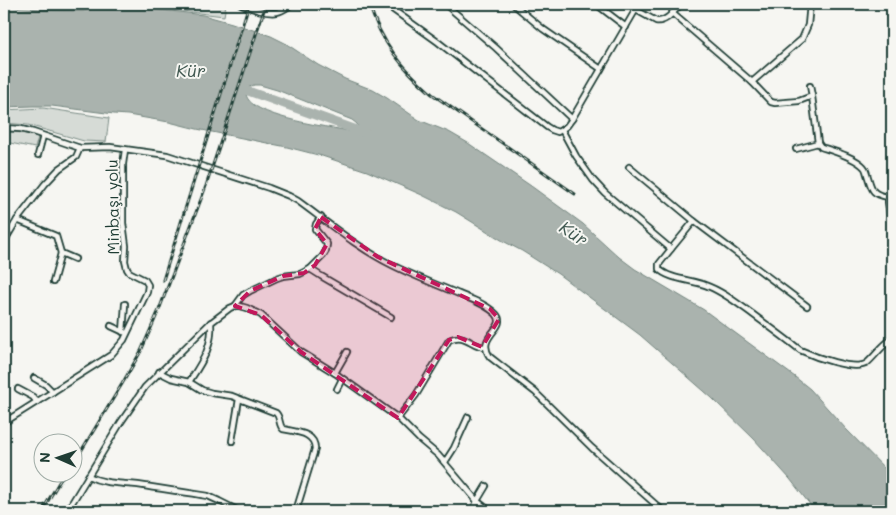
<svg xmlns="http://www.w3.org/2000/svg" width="896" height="515" viewBox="0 0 896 515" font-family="Mali,sans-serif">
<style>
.green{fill:#d6dbd6;stroke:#7a8c85}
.water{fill:#aab3ae;stroke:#72847d;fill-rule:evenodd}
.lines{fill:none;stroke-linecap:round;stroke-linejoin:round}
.river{stroke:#aab3ae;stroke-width:9}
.minor-casing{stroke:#1f3d34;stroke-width:8}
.minor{stroke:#f6f6f2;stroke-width:4.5}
.rail-casing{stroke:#1f3d34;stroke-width:3}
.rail{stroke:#f6f6f2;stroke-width:1;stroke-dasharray:4;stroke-linecap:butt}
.marked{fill:#c2185b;fill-opacity:0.2;stroke:#c2185b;stroke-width:4;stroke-dasharray:10 6;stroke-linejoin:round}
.labels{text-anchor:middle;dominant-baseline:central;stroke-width:4;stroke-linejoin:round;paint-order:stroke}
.street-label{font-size:16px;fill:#1f3d34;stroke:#f6f6f2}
.water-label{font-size:18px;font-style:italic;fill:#425a52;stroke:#f6f6f2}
</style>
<rect width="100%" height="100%" fill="#f6f6f2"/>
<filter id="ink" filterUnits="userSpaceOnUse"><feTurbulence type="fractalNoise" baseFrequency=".02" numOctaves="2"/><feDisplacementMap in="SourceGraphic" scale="10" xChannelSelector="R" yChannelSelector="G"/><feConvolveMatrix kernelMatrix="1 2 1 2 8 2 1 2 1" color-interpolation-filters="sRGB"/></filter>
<g filter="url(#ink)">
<g class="green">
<path d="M4 4H112C101 4 91 8 80 9 55 11 29 8 4 7Z"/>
<polygon points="124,4 226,4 224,16"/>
<polygon points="43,108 109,118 106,142 84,141 28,125 4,123 4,110"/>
<polygon points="4,132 17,132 38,137 35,148 5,142 4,148"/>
</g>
<path class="water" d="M121 5 203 15 232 23 271 36 285 43 318 65 345 79 373 90 387 98 419 120 449 132 468 143 531 186 583 224 619 257 635 269 704 310 795 377 810 389 846 429 892 476V511H815L790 479 754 439 712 398 640 335 558 274 522 251 503 241 456 212 422 195 367 171 322 156 287 147 197 129 169 122 128 115 114 114 52 106H33L4 107V10L83 11 101 6ZM254 85H260L277 90 352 120 357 124 359 129 354 132 349 131C332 127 235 116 247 88Z"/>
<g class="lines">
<polyline class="river" points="237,87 368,134"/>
<g class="minor-casing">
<g id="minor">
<path d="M241 4C251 8 266 14 277 12 283 11 287 7 292 4"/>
<polyline points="385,4 438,42 547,127 552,130 558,132 567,126 572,119 639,4"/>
<polyline points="445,4 496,48 572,119"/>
<polyline points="513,4 543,29 601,69"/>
<polyline points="596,4 626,27"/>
<path d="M636 10 656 21C666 23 674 11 681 4"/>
<path d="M672 13 752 82 771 102 775 103 799 101 812 96 818 143 821 147C833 151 855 157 864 167 866 169 866 171 867 174 872 190 871 194 888 197"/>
<polyline points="752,82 802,39 808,25 810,4"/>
<polyline points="810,86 812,96"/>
<path d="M4 128 21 129 33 132 80 148 110 147 167 155 269 188 289 196 298 201C328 223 358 248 392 265 414 276 437 285 459 294 471 299 486 304 496 314 509 328 475 336 490 357L535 392 592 448 663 511"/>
<polyline points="562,130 576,156 593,180 605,193 671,249 694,221"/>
<polyline points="796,149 818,143"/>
<polyline points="38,155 43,136"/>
<polyline points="629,167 694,221 807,306"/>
<polyline points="892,189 888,202 892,228"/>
<polyline points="17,220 56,236 61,253 53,282"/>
<polyline points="4,242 17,220 45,184 59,169 76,157 80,148"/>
<path d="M671 249 659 264V269C668 279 692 280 705 285 722 291 737 303 751 313 767 325 784 337 800 350 813 356 855 372 867 363 876 355 882 345 892 339"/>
<polyline points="61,253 75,259"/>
<polyline points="310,269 321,276 391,317"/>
<polyline points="235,306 243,295 250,291 277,278 283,276 300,274 310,269 323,256 326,251 327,244 315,229 316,224 321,217"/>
<polyline points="111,326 124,332"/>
<polyline points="123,332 125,304"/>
<path d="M159 372 171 378 189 382 202 390 212 393 232 396 276 413C281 418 278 424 283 429 296 432 315 432 315 449L296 511"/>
<polyline points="335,373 347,352"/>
<polyline points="34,378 46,385 53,392"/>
<path d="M189 382C202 362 213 347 211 322"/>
<polyline points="18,389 33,397 37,402"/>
<polyline points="337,389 342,379"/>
<path d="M398 418 416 395 449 340C466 332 470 346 485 347"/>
<polyline points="4,424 8,420 111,355 124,340 147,292 148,285 145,280 129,272 127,269 125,261 126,246 123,223 123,164 125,150"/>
<polyline points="232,441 239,399"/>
<polyline points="445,462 454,448 468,417"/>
<path d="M88 476C104 484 120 483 138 485 161 489 185 492 208 496L219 501 239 511"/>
<polyline points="67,511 121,422 145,387 209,324 230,308 235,306 240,306 247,308 261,315 301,352 335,373 398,418 419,439 438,455 477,501 490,511"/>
<polyline points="473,511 477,501 486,486"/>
</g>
</g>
<use href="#minor" class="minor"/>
<g class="rail-casing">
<g id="rail">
<path d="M369 4C381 42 402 68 432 94L575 194"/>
<polyline points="163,280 249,4"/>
<polyline points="72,466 122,384 141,351 159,310 206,186 266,4"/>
<polyline points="42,511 65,472"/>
</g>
</g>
<use href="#rail" class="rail"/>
</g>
</g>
<path class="marked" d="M321 217 378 257 490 309 499 319 482 347 458 337 449 340 398 418 301 352 261 315 235 306 250 291 283 276 304 273 315 265 327 244 315 229Z"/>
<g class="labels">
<g class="street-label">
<text transform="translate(112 207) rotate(-91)">Minbaşı yolu</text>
</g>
<g class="water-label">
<text x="191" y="70">Kür</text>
<text transform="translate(574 233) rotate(34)">Kür</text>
</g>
</g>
<rect width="896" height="515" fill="none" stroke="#f6f6f2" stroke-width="20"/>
<rect x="10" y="10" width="876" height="495" fill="none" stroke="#1f3d34" stroke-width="2" filter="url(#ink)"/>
<g transform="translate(58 458) rotate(272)"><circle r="24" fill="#f6f6f2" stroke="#a0aca6"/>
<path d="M0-4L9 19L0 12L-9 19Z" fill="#1f3d34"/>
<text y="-8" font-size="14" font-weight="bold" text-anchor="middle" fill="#1f3d34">N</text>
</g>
</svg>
